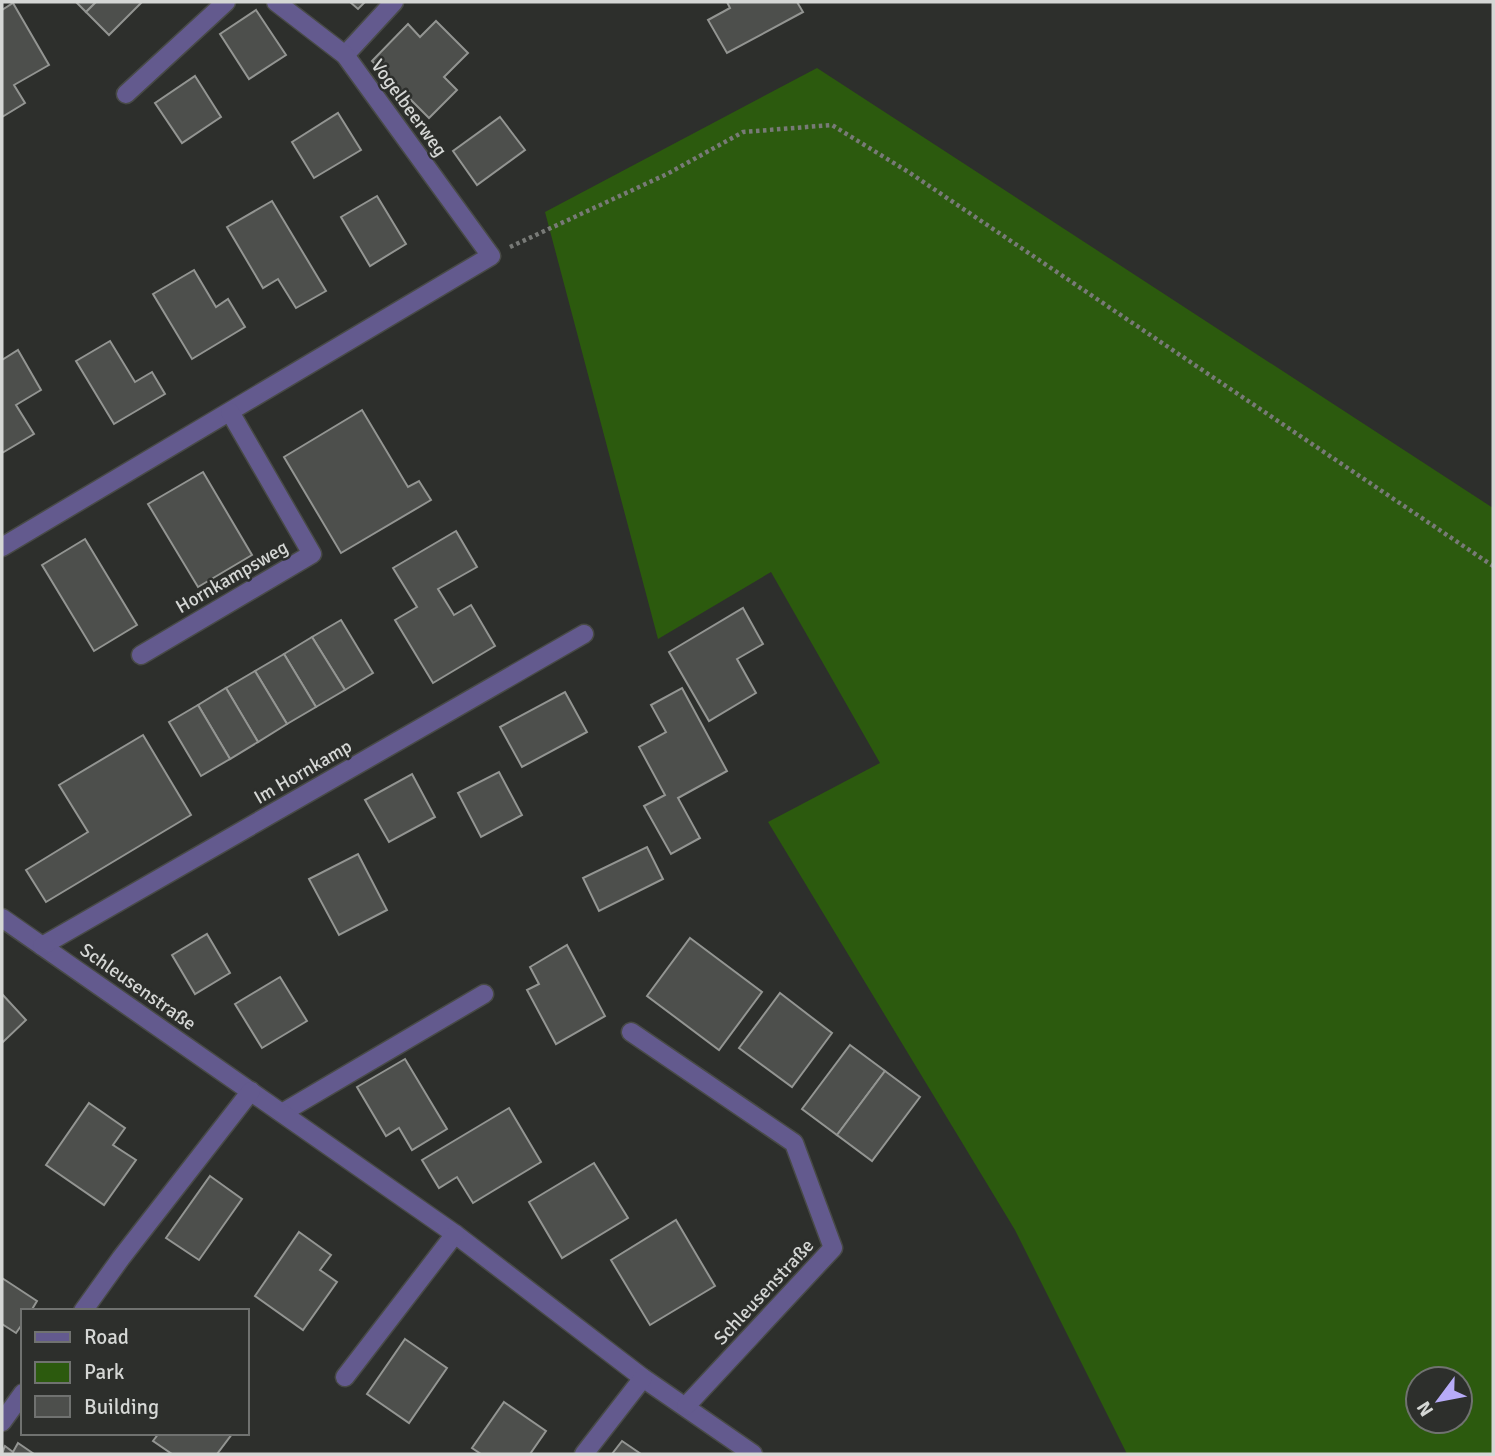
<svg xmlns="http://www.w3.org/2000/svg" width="1495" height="1456" viewBox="0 0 1495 1456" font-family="Signika,sans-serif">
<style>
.green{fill:#2c5a0e;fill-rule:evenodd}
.building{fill:#4d4f4c;stroke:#939592;stroke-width:2}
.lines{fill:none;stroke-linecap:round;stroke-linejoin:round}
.lane-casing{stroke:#484a47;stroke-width:21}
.street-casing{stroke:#484a47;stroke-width:21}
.path{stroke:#787a77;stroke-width:4.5;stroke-dasharray:3.5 3.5;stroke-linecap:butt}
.lane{stroke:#635a8e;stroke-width:18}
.street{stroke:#635a8e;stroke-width:18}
.labels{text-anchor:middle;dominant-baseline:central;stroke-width:5;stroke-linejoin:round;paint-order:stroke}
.street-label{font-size:19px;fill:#d5d7d5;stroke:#2d2f2c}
</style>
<rect width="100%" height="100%" fill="#2d2f2c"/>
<path class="green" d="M817 68 1493 508V1454H1127L1015 1230 768 822 880 763 771 572 658 639 545 212ZM1418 1379H1460V1421H1418Z"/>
<g class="building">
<polygon points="76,2 96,2 86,12"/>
<polygon points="96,2 142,2 109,35 86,12"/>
<polygon points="350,2 365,2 358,9"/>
<polygon points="727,2 797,2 803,12 727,53 708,20 730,8"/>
<polygon points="13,3 49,65 14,85 25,103 2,117 2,10"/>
<polygon points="256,10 286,55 249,79 220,34"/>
<polygon points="436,21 468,53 444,77 457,90 429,118 372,61 408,24 420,37"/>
<polygon points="195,76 221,117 182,143 155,103"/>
<polygon points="338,113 361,150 314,178 292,142"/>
<polygon points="500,117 525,150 477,185 453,151"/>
<polygon points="377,196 406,244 370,266 341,217"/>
<polygon points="272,201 326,291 296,308 278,279 263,288 227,227"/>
<polygon points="194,270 216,307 228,299 245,327 192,359 153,294"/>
<polygon points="110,341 135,382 152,372 165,394 114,424 76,361"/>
<polygon points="18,350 41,390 16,405 34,434 2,453 2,360"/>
<polygon points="362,410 408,487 419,481 431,500 341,553 284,457"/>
<polygon points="203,472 252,555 198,587 148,504"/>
<polygon points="456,531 477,567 438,589 454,615 471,605 495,646 433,683 395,620 417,607 393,568"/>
<polygon points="85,539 137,625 94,651 42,565"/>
<polygon points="743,608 763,644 737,659 756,693 709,721 669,652"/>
<polygon points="341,620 373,673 345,690 312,637"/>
<polygon points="312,637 345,690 316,707 284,654"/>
<polygon points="284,654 316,707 287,724 255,671"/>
<polygon points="255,671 287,724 258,742 226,688"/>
<polygon points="226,688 258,742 230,759 198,705"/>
<polygon points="682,688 727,771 678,798 700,838 671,854 644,806 665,795 639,747 666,732 651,705"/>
<polygon points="565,692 587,732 522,767 500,727"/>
<polygon points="198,705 230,759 201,776 169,722"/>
<polygon points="143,735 191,815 46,902 26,870 88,832 59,785"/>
<polygon points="499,772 522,815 481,837 458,793"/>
<polygon points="412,774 435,817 389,842 365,800"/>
<polygon points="647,847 663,879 599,911 583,878"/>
<polygon points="358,854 387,910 339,935 309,879"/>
<polygon points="207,934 230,973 195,994 172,955"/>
<polygon points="690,938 762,992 719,1050 647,996"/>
<polygon points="567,945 605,1016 556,1044 527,990 539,984 530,967"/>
<polygon points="280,977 307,1021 262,1048 235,1004"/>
<polygon points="780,993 832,1033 792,1087 739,1048"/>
<polygon points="2,994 26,1020 2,1043"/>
<polygon points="850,1045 885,1071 837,1135 802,1109"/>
<polygon points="405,1059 447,1129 412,1150 399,1128 386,1136 357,1087"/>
<polygon points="885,1071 920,1097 872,1161 837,1135"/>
<polygon points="89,1103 125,1128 113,1145 136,1160 104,1205 46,1165"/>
<polygon points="509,1108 541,1162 473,1203 457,1177 439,1188 422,1160"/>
<polygon points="594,1163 628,1218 562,1258 529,1202"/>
<polygon points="210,1176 242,1199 199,1260 166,1238"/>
<polygon points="676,1220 715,1286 650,1325 611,1260"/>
<polygon points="299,1232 331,1255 320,1270 337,1282 303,1330 255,1296"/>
<polygon points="2,1278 37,1301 31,1311 23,1311 23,1323 16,1333 2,1324"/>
<polygon points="405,1339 447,1368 409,1423 367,1394"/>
<polygon points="504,1402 546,1431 530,1454 481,1454 472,1448"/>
<polygon points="159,1433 230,1433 232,1434 217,1454 172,1454 153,1441"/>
<polygon points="622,1441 641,1454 612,1454"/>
<polygon points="18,1443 34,1454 2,1454 5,1446 13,1452"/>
</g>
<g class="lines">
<g class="lane-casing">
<polyline id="lane" points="282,1113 484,994"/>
</g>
<g class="street-casing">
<g id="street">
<polyline points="345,55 394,2"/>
<polyline points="126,94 226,2"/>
<polyline points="2,547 491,256 345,55 276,2"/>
<polyline points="141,655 312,554 230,412"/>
<polyline points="2,918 455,1234 643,1378 753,1454"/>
<polyline points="42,946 584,634"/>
<polyline points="631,1032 794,1143 833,1248 686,1406"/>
<polyline points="83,1311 121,1258 251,1091"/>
<polyline points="345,1377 455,1234"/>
<polyline points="2,1422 23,1393"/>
<polyline points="584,1454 643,1378"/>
</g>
</g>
<polyline class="path" points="510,247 667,174 743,132 832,125 910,173 1493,566"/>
<use href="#lane" class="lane"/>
<use href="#street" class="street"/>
</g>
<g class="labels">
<g class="street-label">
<text transform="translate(409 108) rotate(54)">Vogelbeerweg</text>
<text transform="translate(232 577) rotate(-30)">Hornkampsweg</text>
<text transform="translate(303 772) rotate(-30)">Im Hornkamp</text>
<text transform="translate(138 987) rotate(35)">Schleusenstraße</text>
<text transform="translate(764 1292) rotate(-47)">Schleusenstraße</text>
</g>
</g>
<rect width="1495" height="1456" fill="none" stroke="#d5d7d5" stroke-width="7"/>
<rect x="21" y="1309" width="228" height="126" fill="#2d2f2c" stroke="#707270" stroke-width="2"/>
<rect x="35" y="1332" width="35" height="10" fill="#635a8e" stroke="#707270" stroke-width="2"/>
<text x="84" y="1344" font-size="21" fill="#d5d7d5">Road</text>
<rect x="35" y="1362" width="35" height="21" fill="#2c5a0e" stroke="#707270" stroke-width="2"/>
<text x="84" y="1379" font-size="21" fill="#d5d7d5">Park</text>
<rect x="35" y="1396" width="35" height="21" fill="#4d4f4c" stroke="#707270" stroke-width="2"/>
<text x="84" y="1414" font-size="21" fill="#d5d7d5">Building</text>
<g transform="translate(1439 1400) rotate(238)"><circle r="33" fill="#2d2f2c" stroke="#707270" stroke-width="2"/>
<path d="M0-5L12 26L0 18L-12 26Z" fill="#b7abf8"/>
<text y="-10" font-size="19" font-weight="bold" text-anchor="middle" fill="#d5d7d5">N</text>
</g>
</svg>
